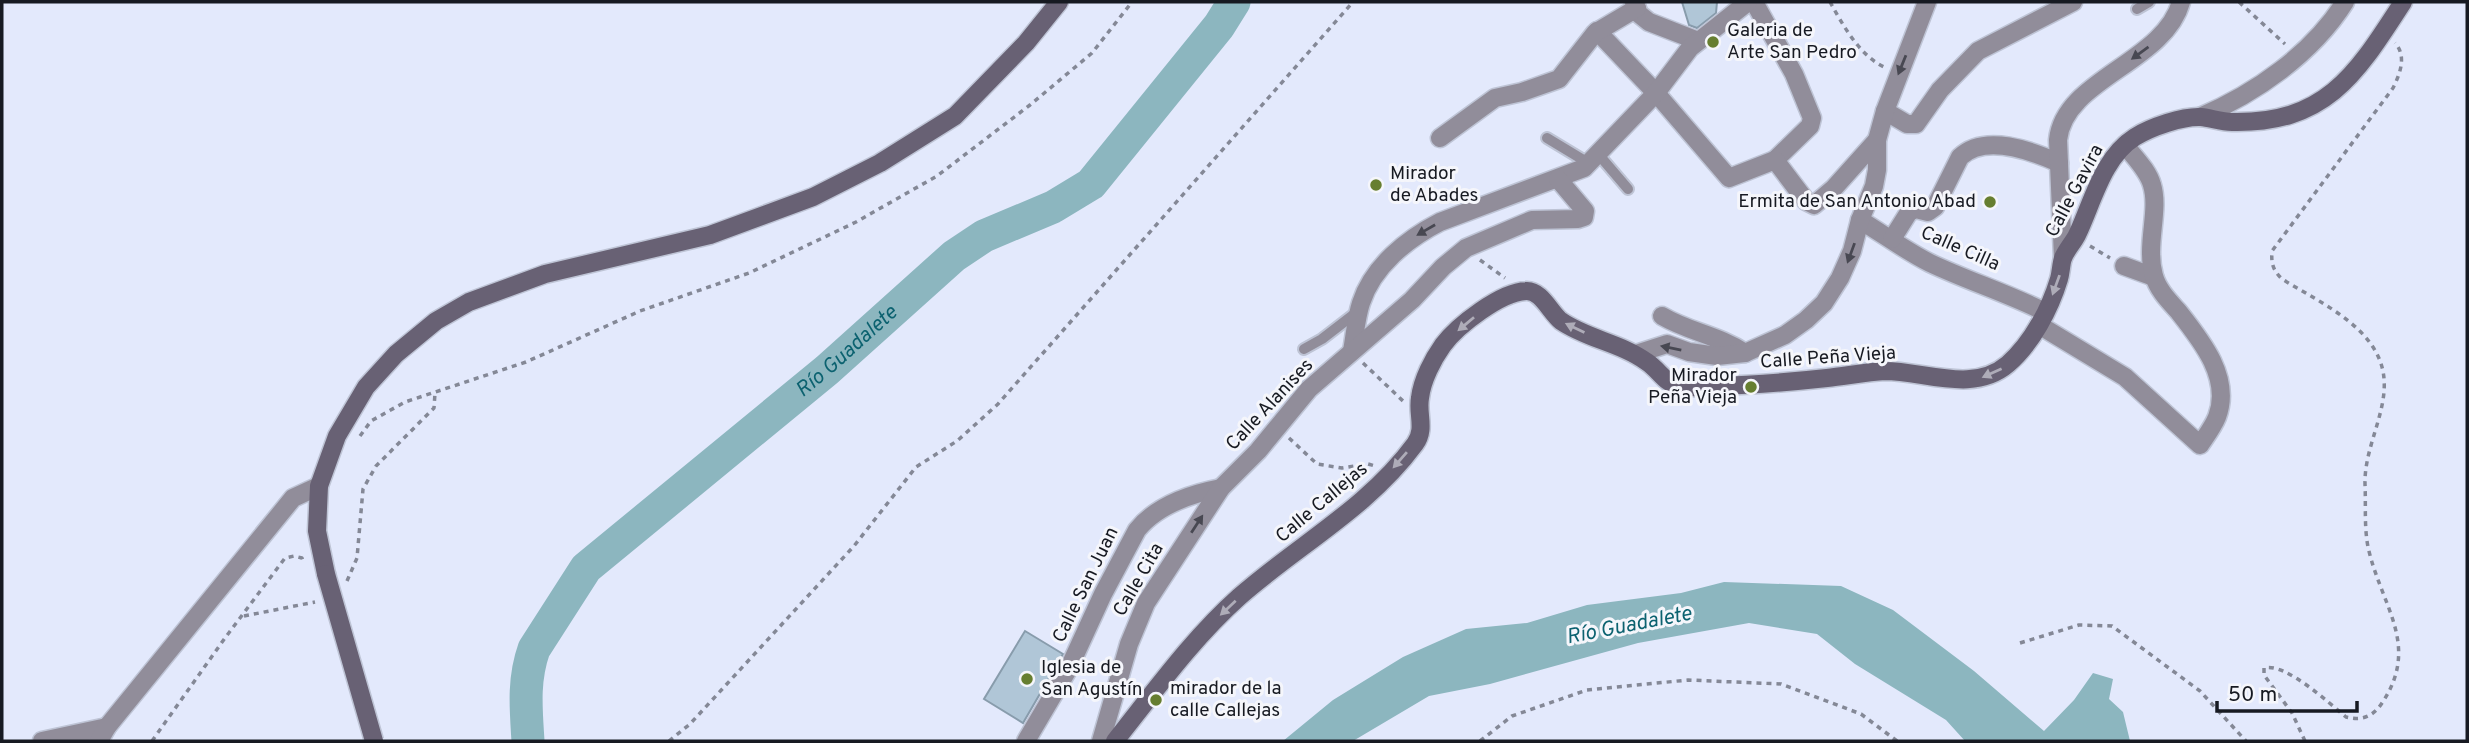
<svg xmlns="http://www.w3.org/2000/svg" width="2469" height="743" viewBox="0 0 2469 743" font-family="Overpass,sans-serif">
<style>
.water{fill:#8cb6bf}
.lines{fill:none;stroke-linecap:round;stroke-linejoin:round}
.river{stroke:#8cb6bf;stroke-width:33}
.building{fill:#b0c6d7;stroke:#889cac;stroke-width:2}
.lane-casing{stroke:#bec4d5;stroke-width:14}
.street-casing{stroke:#bec4d5;stroke-width:21}
.secondary-casing{stroke:#bec4d5;stroke-width:21}
.path{stroke:#848896;stroke-width:3.5;stroke-dasharray:5 5;stroke-linecap:butt}
.lane{stroke:#918d9a;stroke-width:10}
.street{stroke:#918d9a;stroke-width:18}
.secondary{stroke:#686174;stroke-width:18}
.secondary-bridge-casing{stroke:#bec4d5;stroke-width:21;stroke-linecap:butt}
.secondary-bridge{stroke:#686174;stroke-width:18}
.oneway{fill:#484852}
.oneway2{fill:#aeacb8}
.poi-dot{fill:#667e30;stroke:#f5f6fb;stroke-width:2.5}
.labels{text-anchor:middle;dominant-baseline:central;stroke-width:6;stroke-linejoin:round;paint-order:stroke}
.poi-label{font-size:19px;fill:#171a22;stroke:#f5f6fb;text-anchor:start}
.street-label{font-size:19px;fill:#171a22;stroke:#f5f6fb}
.water-label{font-size:21px;font-style:italic;fill:#0c6270;stroke:#f5f6fb}
</style>
<rect width="100%" height="100%" fill="#e3e9fc"/>
<polygon class="water" points="1724,582 1841,586 1893,610 1974,671 2044,731 2074,700 2093,673 2113,679 2109,699 2123,712 2130,741 1965,741 1946,720 1855,664 1817,634 1749,623 1638,643 1490,684 1429,696 1353,741 1283,741 1333,700 1403,657 1466,629 1527,623 1587,605 1681,593"/>
<g class="lines">
<path class="river" id="s1" d="M528 741C526 709 523 680 534 649L586 568 827 370 954 256 984 236 1053 207 1091 184 1219 26 1234 2"/>
</g>
<g class="building">
<polygon points="1682,2 1717,2 1716,13 1697,28 1689,25"/>
<polygon points="1025,631 1063,654 1023,723 984,699"/>
</g>
<g class="lines">
<g class="lane-casing">
<g id="lane">
<polyline points="2137,9 2149,2"/>
<polyline points="1547,138 1590,164"/>
<polyline points="1599,155 1628,189"/>
<polyline points="1304,349 1322,339 1357,312"/>
</g>
</g>
<g class="street-casing">
<g id="street">
<polyline points="1634,2 1639,14 1649,22 1698,41"/>
<polyline points="1754,2 1794,74 1812,118 1810,126 1775,160"/>
<polyline points="1597,31 1656,93 1729,178 1775,160 1806,201 1814,205 1834,188 1877,140"/>
<polyline points="1885,111 1907,124 1916,124 1940,90 1978,51 2073,2"/>
<path d="M2200 117C2256 93 2312 54 2345 2"/>
<polyline points="1440,138 1495,98 1522,92 1559,79 1595,33 1637,8"/>
<path d="M1860 220C1883 234 1906 251 1930 263 1968 281 2007 293 2045 312"/>
<path d="M1892 239 1909 212 1916 209 1928 212 1935 207 1960 157C1985 133 2032 151 2059 163"/>
<path d="M2063 258 2058 140C2064 79 2164 63 2181 2"/>
<polyline points="2124,266 2154,277"/>
<path d="M1662 316C1689 332 1718 335 1745 353"/>
<path d="M2039 325 2125 377 2200 445C2206 436 2213 427 2217 417 2232 378 2201 340 2178 311 2169 301 2158 290 2154 276 2145 245 2160 211 2152 185 2148 170 2134 157 2125 145"/>
<path d="M1352 351C1355 335 1356 318 1361 303 1373 266 1407 239 1440 222L1584 168 1656 93 1690 48 1748 2"/>
<polyline points="1636,354 1667,344 1689,352 1717,356 1745,353 1785,335 1806,320 1824,303 1840,278 1852,251 1860,220 1874,186 1877,170 1877,140 1885,111 1927,2"/>
<polyline points="42,741 107,727"/>
<polyline points="99,741 107,727 293,498 319,486"/>
<path d="M1026 741 1069 668 1103 594 1137 530C1157 505 1190 494 1221 488"/>
<polyline points="1101,741 1129,644 1146,603 1221,488 1258,451 1309,389 1412,300 1443,267 1466,248 1532,220 1578,219 1584,217 1585,211 1558,179"/>
</g>
</g>
<g class="secondary-casing">
<g id="secondary">
<polyline points="326,574 317,531 319,486 337,436 366,387 396,354 436,321 469,302 545,274 710,235 813,197 880,163 955,116 1026,43 1059,2"/>
<path d="M1115 741C1155 691 1192 639 1239 597 1298 545 1368 508 1415 444 1426 429 1417 414 1420 398 1422 380 1433 359 1443 345 1458 325 1501 292 1526 291 1541 290 1550 312 1561 321 1587 339 1621 343 1647 362 1659 370 1665 383 1679 387 1692 388 1704 387 1716 386 1754 385 1790 382 1827 378 1846 376 1866 372 1885 371 1925 371 1973 394 2008 364 2032 343 2050 309 2059 279 2061 272 2061 264 2063 258 2066 250 2073 243 2077 235 2093 202 2102 158 2135 137 2151 127 2183 116 2201 117 2211 118 2221 122 2232 122 2327 124 2357 73 2403 2"/>
</g>
</g>
<g class="path">
<path d="M1830 2C1843 25 1859 55 1884 67"/>
<polyline points="2239,2 2285,44"/>
<polyline points="2090,246 2110,258"/>
<polyline points="1480,260 1505,278"/>
<polyline points="1363,363 1403,401"/>
<polyline points="360,436 371,421 405,402 526,362 640,311 749,273 856,222 937,176 1030,105 1092,53 1132,2"/>
<polyline points="1289,438 1317,464 1342,468 1368,464 1375,466"/>
<polyline points="347,581 357,558 363,489 376,466 434,408 435,393"/>
<polyline points="244,616 315,602"/>
<polyline points="2020,643 2079,625 2112,626 2200,691 2246,741"/>
<polyline points="152,741 225,638 285,558 294,556 302,558 304,564"/>
<polyline points="669,741 690,724 854,546 916,467 957,441 998,404 1353,2"/>
<polyline points="1480,741 1512,716 1587,690 1688,680 1781,684 1861,714 1897,741"/>
<path d="M2305 741 2292 713 2264 675V668C2285 662 2329 703 2346 717 2361 721 2373 717 2382 703 2421 645 2381 606 2368 547 2364 526 2366 505 2365 484 2364 439 2399 397 2377 354 2359 319 2314 299 2282 279 2273 270 2271 264 2272 251L2393 88C2400 74 2407 56 2395 43"/>
</g>
<use href="#lane" class="lane"/>
<use href="#street" class="street"/>
<use href="#secondary" class="secondary"/>
<g class="secondary-bridge-casing">
<polyline id="secondary-bridge" points="326,574 374,741"/>
</g>
<use href="#secondary-bridge" class="secondary-bridge"/>
</g>
<defs><path id="oneway-solid" d="M-6-.8H1V-3.2L6.5 0L1 3.2V.8H-6Z" transform="scale(1.75)"/></defs>
<g class="oneway">
<use href="#oneway-solid" transform="translate(2140 53) rotate(144)"/>
<use href="#oneway-solid" transform="translate(1902 65) rotate(112)"/>
<use href="#oneway-solid" transform="translate(1426 230) rotate(150)"/>
<use href="#oneway-solid" transform="translate(1851 253) rotate(110)"/>
<use href="#oneway-solid" transform="translate(1671 348) rotate(-169)"/>
<use href="#oneway-solid" transform="translate(1197 524) rotate(-57)"/>
</g>
<g class="oneway2">
<use href="#oneway-solid" transform="translate(2056 285) rotate(110)"/>
<use href="#oneway-solid" transform="translate(1466 324) rotate(140)"/>
<use href="#oneway-solid" transform="translate(1575 328) rotate(-154)"/>
<use href="#oneway-solid" transform="translate(1992 373) rotate(156)"/>
<use href="#oneway-solid" transform="translate(1400 460) rotate(131)"/>
<use href="#oneway-solid" transform="translate(1228 608) rotate(137)"/>
</g>
<g class="poi-dot">
<circle cx="1713" cy="42" r="7"/>
<circle cx="1376" cy="185" r="7"/>
<circle cx="1990" cy="202" r="7"/>
<circle cx="1751" cy="387" r="7"/>
<circle cx="1027" cy="679" r="7"/>
<circle cx="1156" cy="700" r="7"/>
</g>
<g class="labels">
<g class="poi-label">
<text x="1727" y="31">Galeria de<tspan x="1727" dy="22">Arte San Pedro</tspan></text>
<text x="1390" y="174">Mirador<tspan x="1390" dy="22">de Abades</tspan></text>
<text x="1976" y="202" text-anchor="end">Ermita de San Antonio Abad</text>
<text x="1737" y="376" text-anchor="end">Mirador<tspan x="1737" dy="22">Peña Vieja</tspan></text>
<text x="1041" y="668">Iglesia de<tspan x="1041" dy="22">San Agustín</tspan></text>
<text x="1170" y="689">mirador de la<tspan x="1170" dy="22">calle Callejas</tspan></text>
</g>
<g class="street-label">
<text transform="translate(2075 191) rotate(-62)">Calle Gavira</text>
<text transform="translate(1960 249) rotate(24)">Calle Cilla</text>
<text transform="translate(1828 358) rotate(-4)">Calle Peña Vieja</text>
<text transform="translate(1270 405) rotate(-47)">Calle Alanises</text>
<text transform="translate(1322 503) rotate(-40)">Calle Callejas</text>
<text transform="translate(1139 580) rotate(-60)">Calle Cita</text>
<text transform="translate(1086 585) rotate(-64)">Calle San Juan</text>
</g>
<g class="water-label">
<text stroke="none"><textPath href="#s1" startOffset="528">Río Guadalete</textPath></text>
<text transform="translate(1629 626) rotate(-11)">Río Guadalete</text>
</g>
</g>
<rect width="2469" height="743" fill="none" stroke="#171a22" stroke-width="7"/>
<path d="M2217 701v10h140v-10" fill="none" stroke="#171a22" stroke-width="3.5"/>
<text x="2228" y="701" font-size="21" fill="#171a22" stroke="#f5f6fb" stroke-width="5" paint-order="stroke">50 m</text>
</svg>
